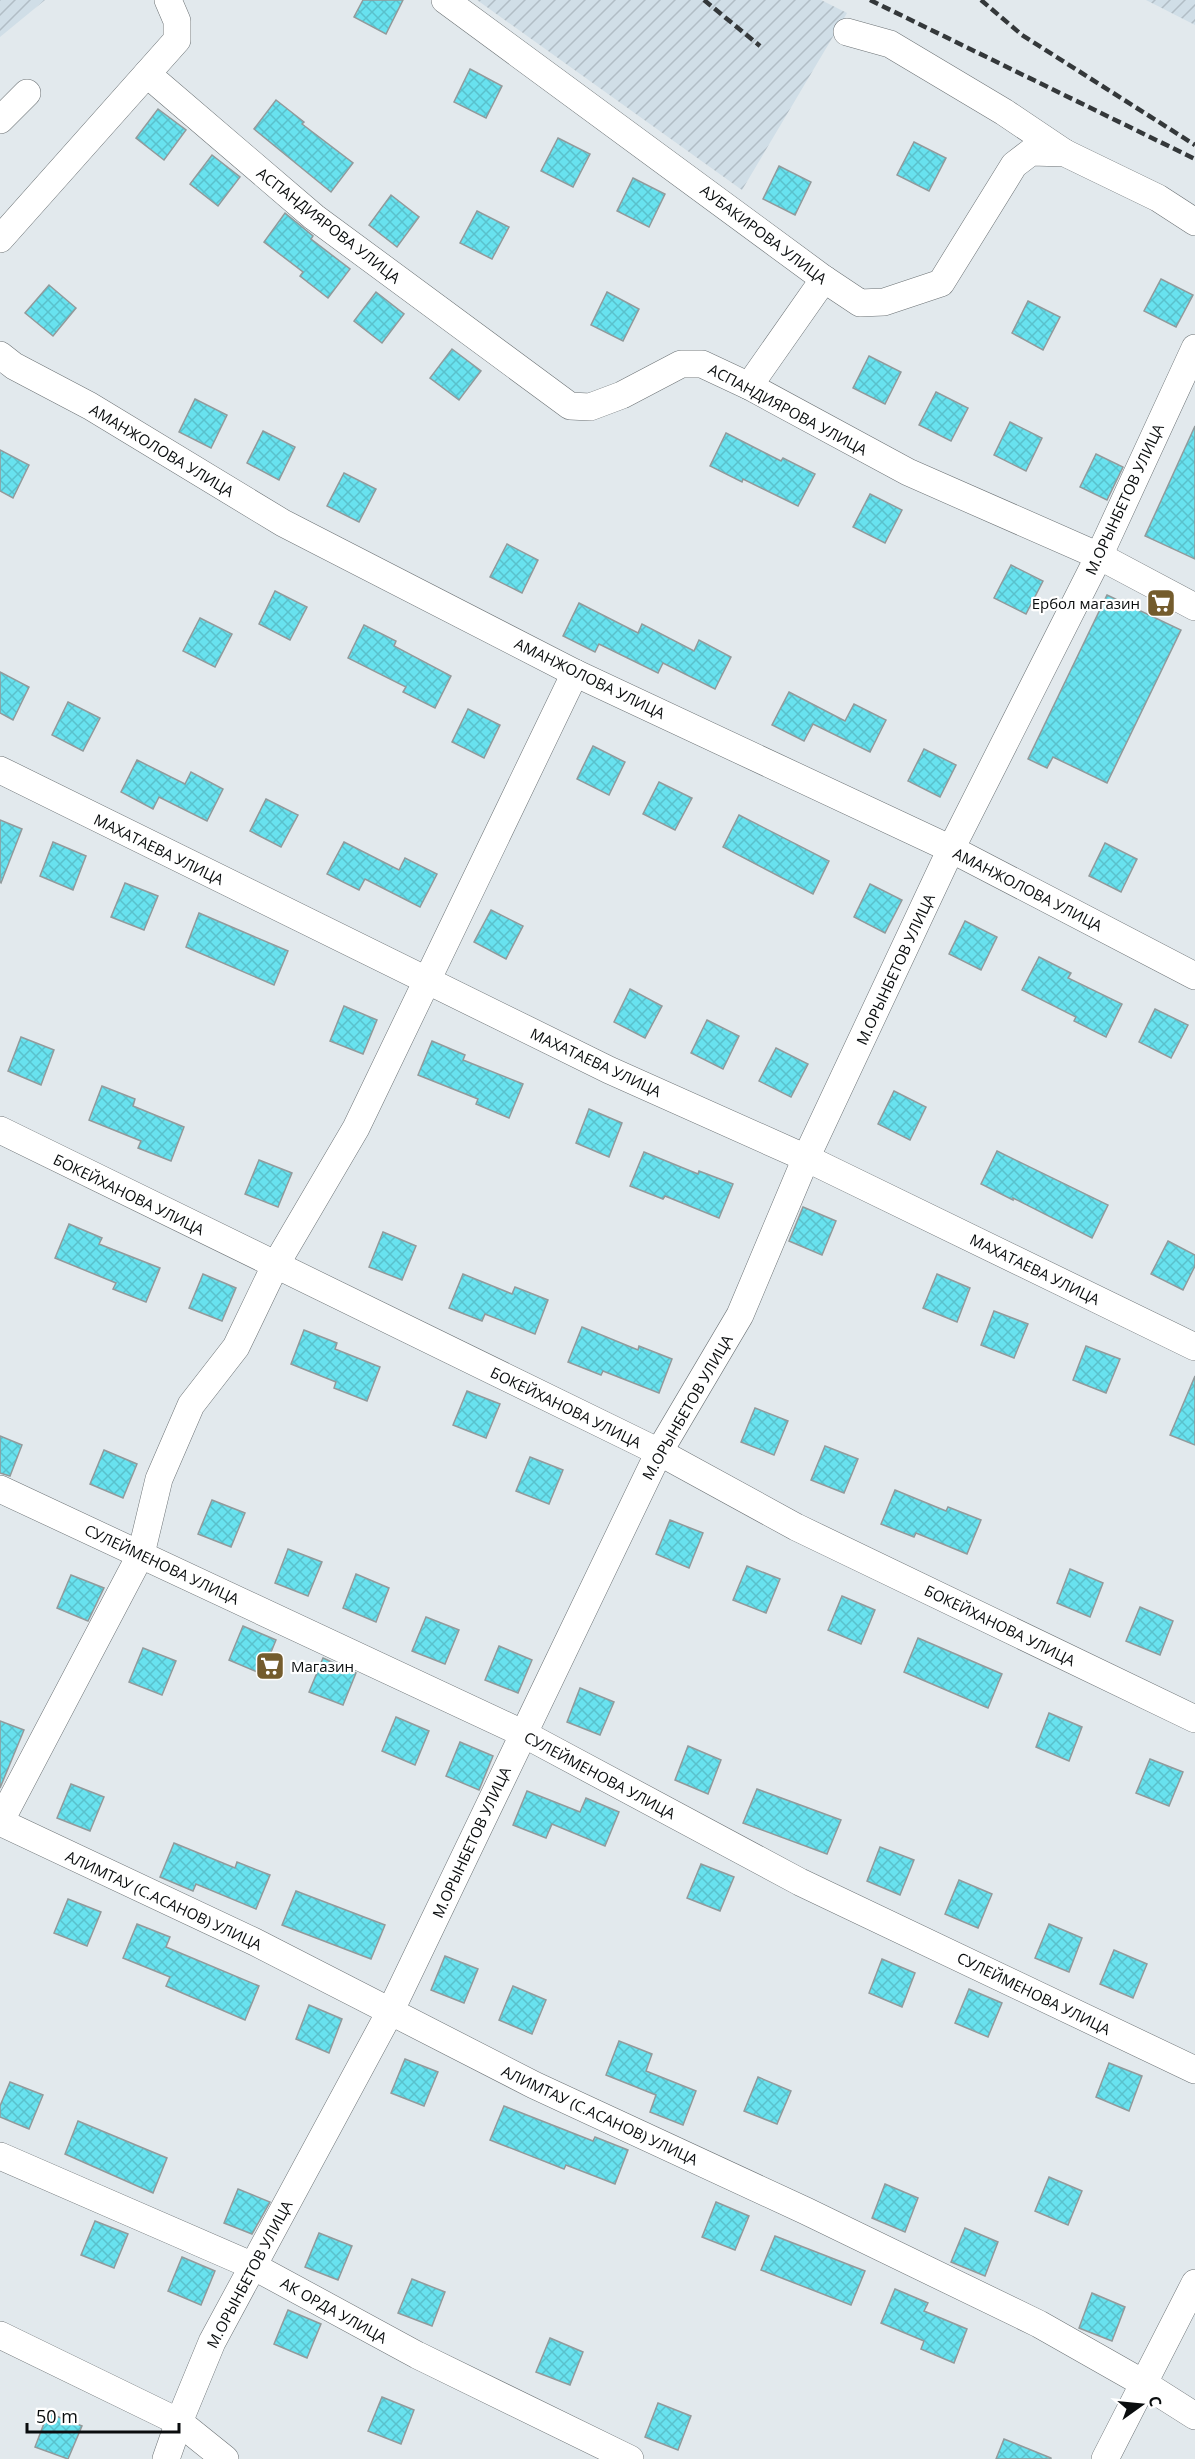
<svg xmlns="http://www.w3.org/2000/svg" width="1195" height="2459" viewBox="0 0 1195 2459" font-family="'Open Sans',sans-serif">
<style>
.industrial{fill:url(#industrial-furrows)}
.building{fill:url(#building-cross-hatch);stroke:#929a9b;stroke-width:1.5}
.lines{fill:none;stroke-linecap:round;stroke-linejoin:round}
.minor-casing{stroke:#6c7275;stroke-width:28}
.minor{stroke:#fff;stroke-width:27}
.rail{stroke:#34383a;stroke-width:4.5;stroke-dasharray:9 4.5;stroke-linecap:butt}
.labels{text-anchor:middle;dominant-baseline:central;stroke-width:4.5;stroke-linejoin:round;paint-order:stroke}
.street-label{font-size:15px;fill:#0a0d0e;stroke:#fff}
.poi-label{font-size:15px;fill:#0a0d0e;stroke:#fff;text-anchor:end}
</style>
<defs>
<pattern id="industrial-furrows" width="10" height="10" patternUnits="userSpaceOnUse" patternTransform="scale(1.5)"><rect width="10" height="10" fill="#d0dee7"/><path d="M-1 1l2-2M0 10L10 0M9 11l2-2" fill="none" stroke="#b1bdc5"/></pattern>
<pattern id="building-cross-hatch" width="8" height="8" patternUnits="userSpaceOnUse" patternTransform="scale(1.5)"><rect width="8" height="8" fill="#68e2ef"/><path d="M0 0l8 8M0 8l8-8" fill="none" stroke="#59c1cc"/></pattern>
</defs>
<rect width="100%" height="100%" fill="#e2e9ed"/>
<g class="industrial">
<polygon points="0,0 45,0 0,37"/>
<polygon points="477,0 821,0 847,13 742,190"/>
<polygon points="1146,0 1195,0 1195,25"/>
</g>
<g class="building">
<polygon points="363,0 403,0 386,34 354,17"/>
<polygon points="470,69 502,86 486,118 454,102"/>
<polygon points="276,100 304,122 302,124 353,163 331,192 254,129"/>
<polygon points="158,109 186,130 164,160 136,138"/>
<polygon points="558,138 590,154 573,187 541,171"/>
<polygon points="914,142 946,158 929,191 897,175"/>
<polygon points="212,155 240,177 218,206 190,184"/>
<polygon points="779,166 811,182 795,215 763,199"/>
<polygon points="633,178 665,194 649,227 617,211"/>
<polygon points="391,195 419,217 397,247 369,225"/>
<polygon points="477,211 509,227 492,259 460,243"/>
<polygon points="285,213 313,236 311,239 350,269 328,298 300,276 303,272 264,242"/>
<polygon points="1161,279 1193,295 1176,327 1144,311"/>
<polygon points="49,285 76,308 53,336 25,313"/>
<polygon points="376,292 404,314 382,343 354,321"/>
<polygon points="607,292 639,309 623,341 591,325"/>
<polygon points="1028,301 1060,317 1043,350 1012,333"/>
<polygon points="452,349 481,371 459,400 430,378"/>
<polygon points="869,356 901,372 885,404 853,388"/>
<polygon points="936,392 968,408 951,441 919,425"/>
<polygon points="195,399 227,415 211,448 179,432"/>
<polygon points="1010,422 1042,438 1026,471 994,455"/>
<polygon points="1195,426 1195,559 1145,536"/>
<polygon points="263,431 295,447 279,480 247,463"/>
<polygon points="726,433 781,461 783,458 815,474 798,506 743,479 742,482 710,466"/>
<polygon points="0,450 29,465 13,498 0,491"/>
<polygon points="1096,454 1123,467 1107,500 1080,487"/>
<polygon points="344,473 376,489 359,522 327,506"/>
<polygon points="870,494 902,510 885,543 853,527"/>
<polygon points="507,544 538,560 522,593 490,577"/>
<polygon points="1011,565 1043,581 1026,614 994,598"/>
<polygon points="275,591 307,607 290,640 259,624"/>
<polygon points="1107,595 1181,630 1107,783 1053,757 1047,768 1028,759"/>
<polygon points="579,603 638,633 642,624 694,651 699,640 731,657 715,689 663,663 658,673 599,644 595,652 563,636"/>
<polygon points="200,618 232,634 215,667 183,651"/>
<polygon points="364,625 396,641 394,646 451,676 435,708 403,692 406,687 348,658"/>
<polygon points="0,672 29,687 13,720 0,713"/>
<polygon points="789,692 845,721 854,704 886,720 870,752 813,724 804,741 772,725"/>
<polygon points="68,702 100,718 83,751 52,735"/>
<polygon points="468,709 500,725 484,758 452,742"/>
<polygon points="593,746 625,762 609,795 577,779"/>
<polygon points="924,749 956,765 940,797 908,781"/>
<polygon points="137,760 185,784 191,772 223,789 207,821 159,797 153,809 121,792"/>
<polygon points="659,782 692,798 675,830 643,814"/>
<polygon points="266,799 298,815 281,847 250,831"/>
<polygon points="739,815 829,861 813,894 723,847"/>
<polygon points="0,820 22,829 1,883 0,882"/>
<polygon points="53,842 86,856 73,890 40,876"/>
<polygon points="344,842 399,870 405,858 437,874 420,907 365,879 359,890 327,874"/>
<polygon points="1105,843 1137,859 1121,892 1089,876"/>
<polygon points="125,883 158,896 144,930 111,917"/>
<polygon points="870,884 902,900 885,933 854,917"/>
<polygon points="491,910 523,926 506,959 474,942"/>
<polygon points="199,913 288,951 274,985 186,947"/>
<polygon points="965,921 997,937 981,970 949,954"/>
<polygon points="1039,957 1071,973 1068,978 1122,1004 1106,1037 1074,1021 1076,1017 1022,990"/>
<polygon points="630,989 662,1006 645,1038 614,1022"/>
<polygon points="344,1006 377,1020 363,1054 330,1041"/>
<polygon points="1155,1009 1188,1025 1171,1058 1139,1042"/>
<polygon points="707,1020 739,1036 723,1069 691,1053"/>
<polygon points="21,1037 54,1050 41,1085 8,1071"/>
<polygon points="432,1041 465,1055 463,1060 523,1084 509,1118 476,1104 478,1099 418,1075"/>
<polygon points="776,1048 808,1064 791,1097 759,1081"/>
<polygon points="102,1086 135,1099 133,1106 184,1127 171,1161 138,1148 141,1141 89,1120"/>
<polygon points="894,1091 926,1107 910,1140 878,1124"/>
<polygon points="589,1109 622,1123 609,1157 576,1143"/>
<polygon points="997,1151 1108,1205 1092,1238 1013,1198 1013,1200 981,1184"/>
<polygon points="644,1152 698,1174 699,1171 733,1184 719,1218 665,1196 663,1199 630,1186"/>
<polygon points="259,1160 292,1173 278,1207 245,1194"/>
<polygon points="803,1207 836,1221 822,1255 789,1241"/>
<polygon points="69,1224 102,1238 99,1244 160,1268 146,1302 113,1289 116,1283 55,1258"/>
<polygon points="383,1232 416,1246 402,1280 369,1267"/>
<polygon points="1168,1241 1195,1255 1195,1266 1183,1290 1151,1274"/>
<polygon points="203,1274 236,1288 222,1321 189,1308"/>
<polygon points="463,1274 512,1294 515,1287 548,1300 535,1334 485,1314 482,1321 449,1308"/>
<polygon points="937,1274 970,1288 957,1322 923,1308"/>
<polygon points="994,1311 1028,1324 1014,1358 981,1345"/>
<polygon points="582,1327 638,1350 639,1346 672,1359 659,1393 603,1371 601,1375 568,1362"/>
<polygon points="304,1330 337,1343 335,1349 380,1367 367,1401 334,1388 336,1382 291,1364"/>
<polygon points="1086,1346 1120,1359 1106,1393 1073,1380"/>
<polygon points="1195,1376 1195,1445 1170,1435"/>
<polygon points="467,1391 500,1404 486,1438 453,1425"/>
<polygon points="755,1408 788,1421 774,1455 741,1442"/>
<polygon points="0,1436 22,1445 10,1476 0,1473"/>
<polygon points="825,1446 858,1459 844,1493 811,1480"/>
<polygon points="104,1450 137,1464 123,1498 90,1484"/>
<polygon points="530,1457 563,1470 549,1504 516,1491"/>
<polygon points="895,1490 946,1511 948,1507 981,1520 967,1554 916,1533 914,1537 881,1524"/>
<polygon points="212,1500 245,1513 231,1547 198,1534"/>
<polygon points="670,1520 703,1533 689,1568 656,1554"/>
<polygon points="288,1549 322,1562 308,1596 275,1583"/>
<polygon points="747,1566 780,1579 766,1613 733,1600"/>
<polygon points="1070,1569 1103,1583 1090,1617 1057,1603"/>
<polygon points="356,1574 389,1588 376,1622 343,1608"/>
<polygon points="71,1575 104,1588 88,1621 57,1608"/>
<polygon points="842,1596 875,1610 861,1644 828,1630"/>
<polygon points="1140,1607 1173,1621 1160,1655 1126,1641"/>
<polygon points="426,1617 459,1630 445,1664 412,1651"/>
<polygon points="243,1626 276,1640 262,1674 229,1660"/>
<polygon points="918,1638 1002,1674 988,1708 904,1672"/>
<polygon points="499,1646 532,1660 518,1693 485,1680"/>
<polygon points="143,1648 176,1661 162,1695 129,1682"/>
<polygon points="323,1658 356,1673 343,1705 309,1692"/>
<polygon points="580,1688 614,1702 600,1735 567,1722"/>
<polygon points="1049,1713 1082,1727 1069,1761 1036,1747"/>
<polygon points="396,1717 429,1731 415,1765 382,1751"/>
<polygon points="0,1721 24,1730 0,1788"/>
<polygon points="460,1742 493,1756 479,1790 446,1776"/>
<polygon points="688,1746 721,1760 708,1794 675,1780"/>
<polygon points="1150,1759 1183,1772 1169,1806 1136,1793"/>
<polygon points="71,1784 104,1797 90,1831 57,1818"/>
<polygon points="757,1789 841,1820 827,1854 743,1823"/>
<polygon points="527,1791 580,1812 586,1798 619,1812 605,1846 552,1824 546,1838 513,1825"/>
<polygon points="174,1843 235,1868 237,1862 270,1875 256,1909 196,1884 193,1891 160,1877"/>
<polygon points="880,1847 914,1860 900,1895 867,1881"/>
<polygon points="701,1864 734,1877 720,1911 687,1898"/>
<polygon points="959,1880 992,1894 978,1928 945,1914"/>
<polygon points="296,1891 385,1925 371,1959 282,1925"/>
<polygon points="68,1899 101,1912 87,1946 54,1933"/>
<polygon points="137,1924 170,1937 166,1947 259,1986 245,2020 166,1986 170,1977 123,1958"/>
<polygon points="1049,1924 1082,1938 1069,1972 1035,1958"/>
<polygon points="1114,1950 1147,1964 1133,1998 1100,1984"/>
<polygon points="445,1956 478,1969 464,2003 431,1990"/>
<polygon points="882,1959 915,1973 902,2007 869,1993"/>
<polygon points="513,1986 546,2000 532,2034 499,2020"/>
<polygon points="969,1989 1002,2003 988,2037 955,2023"/>
<polygon points="309,2005 342,2019 329,2053 296,2039"/>
<polygon points="619,2041 652,2054 646,2071 696,2091 683,2125 650,2112 656,2095 606,2075"/>
<polygon points="405,2059 438,2072 424,2106 391,2093"/>
<polygon points="1109,2063 1142,2076 1129,2111 1096,2097"/>
<polygon points="758,2077 791,2091 777,2124 744,2111"/>
<polygon points="10,2082 43,2095 29,2129 0,2117 0,2106"/>
<polygon points="504,2106 593,2141 595,2137 628,2150 615,2184 566,2165 564,2169 490,2140"/>
<polygon points="78,2121 167,2158 153,2193 65,2154"/>
<polygon points="1049,2177 1082,2191 1068,2225 1035,2211"/>
<polygon points="885,2184 918,2198 905,2232 872,2218"/>
<polygon points="238,2189 270,2202 252,2234 224,2223"/>
<polygon points="716,2202 749,2216 735,2250 702,2237"/>
<polygon points="95,2221 128,2234 114,2268 81,2255"/>
<polygon points="965,2228 998,2242 985,2276 951,2262"/>
<polygon points="319,2233 352,2246 338,2280 305,2267"/>
<polygon points="775,2236 865,2271 851,2305 761,2270"/>
<polygon points="182,2257 215,2271 201,2305 168,2291"/>
<polygon points="412,2279 445,2292 432,2326 398,2313"/>
<polygon points="895,2289 928,2303 924,2311 967,2329 954,2363 921,2349 924,2341 881,2323"/>
<polygon points="1092,2293 1125,2307 1112,2341 1079,2328"/>
<polygon points="288,2310 321,2324 307,2358 274,2344"/>
<polygon points="550,2338 583,2352 570,2385 536,2372"/>
<polygon points="382,2397 414,2410 401,2444 368,2431"/>
<polygon points="658,2403 691,2416 678,2450 645,2437"/>
<polygon points="48,2413 82,2426 68,2459 35,2447"/>
<polygon points="1004,2439 1051,2458 1051,2459 996,2459"/>
</g>
<g class="lines">
<g class="minor-casing">
<g id="minor">
<polyline points="445,0 824,279 860,303 884,302 941,283 1014,165 1031,152 1065,153 1158,198 1195,222"/>
<polyline points="847,32 890,44 1004,112 1065,153"/>
<polyline points="147,74 314,217 570,406 590,407 622,395 681,364 702,364 749,386 908,472 1099,556 1195,607"/>
<polyline points="0,120 27,93"/>
<polyline points="0,239 177,40 177,21 168,0"/>
<polyline points="0,355 14,366 90,406 283,523 575,673 951,849 1195,976"/>
<polyline points="749,386 824,279"/>
<polyline points="0,770 609,1070 806,1158 1195,1347"/>
<polyline points="0,1130 659,1452 796,1527 1195,1719"/>
<polyline points="0,1489 522,1733 800,1882 1195,2070"/>
<polyline points="0,1822 255,1942 534,2085 806,2211 1039,2324 1143,2383 1195,2416"/>
<polyline points="0,1822 141,1554 159,1479 191,1405 236,1347 275,1266 356,1128 575,673"/>
<polyline points="0,2156 253,2266 417,2355 630,2459"/>
<polyline points="0,2335 179,2422 225,2459"/>
<polyline points="166,2459 179,2422 212,2342 390,2012 659,1452 740,1315 806,1158 951,849 1099,556 1195,348"/>
<polyline points="1105,2459 1195,2283"/>
</g>
</g>
<use href="#minor" class="minor"/>
<g class="rail">
<polyline points="704,0 760,46"/>
<polyline points="870,0 1195,159"/>
<polyline points="981,0 1022,35 1195,145"/>
</g>
</g>
<defs>
<g id="supermarket-square" transform="scale(1.5)"><rect x="-9" y="-9" width="18" height="18" rx="4" fill="#745c2d" stroke="#fff"/><path d="M-6-5.5h2.5l.6 2H6L4.5 2H-2.5L-4.4-4H-6ZM-1.5 3.2a1.3 1.3 0 1 0 .1 0ZM3 3.2a1.3 1.3 0 1 0 .1 0Z" fill="#fff"/></g>
</defs>
<g fill-rule="evenodd">
<use href="#supermarket-square" x="1161" y="603"/>
<use href="#supermarket-square" x="270" y="1666"/>
</g>
<g class="labels">
<g class="street-label">
<text transform="translate(329 225) rotate(38)">АСПАНДИЯРОВА УЛИЦА</text>
<text transform="translate(764 234) rotate(37)">АУБАКИРОВА УЛИЦА</text>
<text transform="translate(788 409) rotate(28)">АСПАНДИЯРОВА УЛИЦА</text>
<text transform="translate(162 450) rotate(31)">АМАНЖОЛОВА УЛИЦА</text>
<text transform="translate(1124 499) rotate(-65)">М.ОРЫНБЕТОВ УЛИЦА</text>
<text transform="translate(590 678) rotate(26)">АМАНЖОЛОВА УЛИЦА</text>
<text transform="translate(159 849) rotate(26)">МАХАТАЕВА УЛИЦА</text>
<text transform="translate(1028 889) rotate(27)">АМАНЖОЛОВА УЛИЦА</text>
<text transform="translate(895 969) rotate(-65)">М.ОРЫНБЕТОВ УЛИЦА</text>
<text transform="translate(596 1062) rotate(25)">МАХАТАЕВА УЛИЦА</text>
<text transform="translate(129 1194) rotate(26)">БОКЕЙХАНОВА УЛИЦА</text>
<text transform="translate(1035 1269) rotate(26)">МАХАТАЕВА УЛИЦА</text>
<text transform="translate(566 1407) rotate(26)">БОКЕЙХАНОВА УЛИЦА</text>
<text transform="translate(687 1407) rotate(-60)">М.ОРЫНБЕТОВ УЛИЦА</text>
<text transform="translate(162 1564) rotate(25)">СУЛЕЙМЕНОВА УЛИЦА</text>
<text transform="translate(1000 1625) rotate(26)">БОКЕЙХАНОВА УЛИЦА</text>
<text transform="translate(600 1775) rotate(28)">СУЛЕЙМЕНОВА УЛИЦА</text>
<text transform="translate(471 1842) rotate(-65)">М.ОРЫНБЕТОВ УЛИЦА</text>
<text transform="translate(164 1900) rotate(25)">АЛИМТАУ (С.АСАНОВ) УЛИЦА</text>
<text transform="translate(1034 1993) rotate(26)">СУЛЕЙМЕНОВА УЛИЦА</text>
<text transform="translate(600 2115) rotate(25)">АЛИМТАУ (С.АСАНОВ) УЛИЦА</text>
<text transform="translate(249 2274) rotate(-62)">М.ОРЫНБЕТОВ УЛИЦА</text>
<text transform="translate(334 2310) rotate(29)">АК ОРДА УЛИЦА</text>
</g>
<g class="poi-label">
<text x="1140" y="603">Ербол магазин</text>
<text x="291" y="1666" text-anchor="start">Магазин</text>
</g>
</g>
<g transform="translate(1141 2405) rotate(75)" stroke="#ffffff" stroke-width="4.5" paint-order="stroke">
<path d="M0-4.5L10 22L0 15L-10 22Z" fill="#0a0d0e"/>
<text y="-9" font-size="16" font-weight="bold" text-anchor="middle" fill="#0a0d0e">С</text>
</g>
<path d="M27 2423v9h152v-9" fill="none" stroke="#0a0d0e" stroke-width="3"/>
<text x="36" y="2423" font-size="18" fill="#0a0d0e" stroke="#ffffff" stroke-width="4.5" paint-order="stroke">50 m</text>
</svg>
